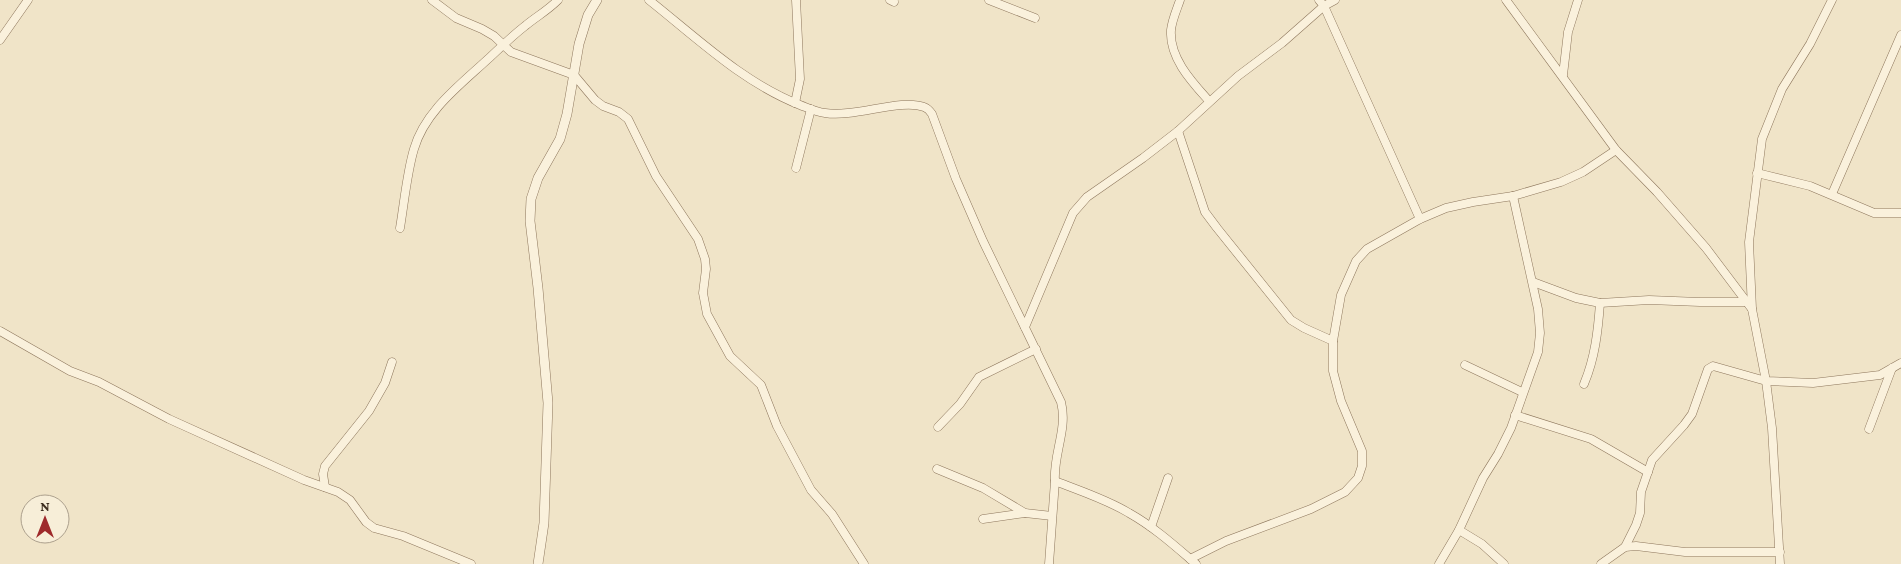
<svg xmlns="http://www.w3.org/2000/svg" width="1901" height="564" viewBox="0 0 1901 564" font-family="'Crimson Pro',serif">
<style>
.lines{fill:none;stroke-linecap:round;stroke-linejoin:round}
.minor-casing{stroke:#8d765c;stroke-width:9}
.tertiary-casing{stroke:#8d765c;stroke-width:10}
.minor{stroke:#faf1dc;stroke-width:8}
.tertiary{stroke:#faf1dc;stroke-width:9}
</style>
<rect width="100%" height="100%" fill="#f0e4c8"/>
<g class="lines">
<g class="minor-casing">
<g id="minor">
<polyline points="432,0 456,18 482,29 494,36 511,52 574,75 595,100 603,106 619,112 628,119 656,176 698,239 705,259 706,269 703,293 707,314 730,356 761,385 777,426 811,490 832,514 864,564"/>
<path d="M649 0C697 38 742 82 800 105 808 108 816 112 825 113 854 118 901 98 924 107 927 108 930 111 932 114L956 179 983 241 1061 402C1068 429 1053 454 1055 481L1049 564"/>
<polyline points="890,0 894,2"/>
<polyline points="989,0 1035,18"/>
<path d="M1180 0C1177 9 1172 20 1171 30 1169 58 1192 82 1209 101"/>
<polyline points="1319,0 1324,6 1420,219"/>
<polyline points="1506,0 1616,150 1657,192 1706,248 1752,309"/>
<polyline points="0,40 28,0"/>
<polyline points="1563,75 1568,32 1578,0"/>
<polyline points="795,103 800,79 796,0"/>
<polyline points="1178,131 1205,212 1217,228 1291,320 1304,328 1333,341"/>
<polyline points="796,168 811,109"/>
<polyline points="1757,173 1810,186 1874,213 1901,213"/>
<polyline points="1832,194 1901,35"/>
<path d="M400 228C404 204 407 172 414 149 425 111 460 85 488 59 500 48 512 36 525 26 537 16 547 11 558 0"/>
<polyline points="1533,282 1576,298 1600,303 1649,300 1700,302 1747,302"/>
<polyline points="1025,327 1073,213 1087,197 1143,158 1178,131 1238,76 1282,43 1324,6 1335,0"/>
<polyline points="0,331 70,371 99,382 169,419 304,480 338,492 350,500 366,522 374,528 403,536 471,564"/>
<polyline points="1465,365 1522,392"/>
<path d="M1584 384C1595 358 1598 331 1600 303"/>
<polyline points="1515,415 1591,439 1648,472"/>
<polyline points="938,427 960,404 979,377 1036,349"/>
<polyline points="1869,429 1892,368"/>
<polyline points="937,469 983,488 1025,513 1052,516"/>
<path d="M1055 481C1080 491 1106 499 1129 513 1154 527 1175 546 1196 564"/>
<polyline points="325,487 323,474 325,466 369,411 385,383 392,362"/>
<polyline points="983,519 1025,513"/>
<polyline points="1151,527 1168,478"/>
<polyline points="1459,530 1482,544 1504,564"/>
<polyline points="1625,547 1636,525 1640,513 1641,492 1652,460 1684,425 1692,414 1708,369 1713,366 1766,381 1813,383 1880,375 1901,363"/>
<polyline points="1190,559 1226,541 1311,509 1345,492 1358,478 1362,466 1362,451 1341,401 1333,371 1333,341 1341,295 1356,261 1367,249 1420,219 1446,208 1473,202 1513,196 1561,182 1583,172 1616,150"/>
<polyline points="1439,564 1459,530 1483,478 1498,454 1511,428 1538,352 1540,333 1538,309 1513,196"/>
<polyline points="1601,564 1625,547 1636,546 1685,552 1780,552"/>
<polyline points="1780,564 1772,428 1766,381 1752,309 1749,242 1762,139 1782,89 1810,44 1832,0"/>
</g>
</g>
<g class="tertiary-casing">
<polyline id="tertiary" points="538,564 544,523 548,403 538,288 530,221 531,199 538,178 560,139 567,114 579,44 588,15 597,0"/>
</g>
<use href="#minor" class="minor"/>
<use href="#tertiary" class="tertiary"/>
</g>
<g transform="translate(45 519)"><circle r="24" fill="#f7eed8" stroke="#ada18e"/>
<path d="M0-4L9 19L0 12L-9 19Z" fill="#9e2a2b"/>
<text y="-8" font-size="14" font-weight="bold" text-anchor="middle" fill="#3d2e20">N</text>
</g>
</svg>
